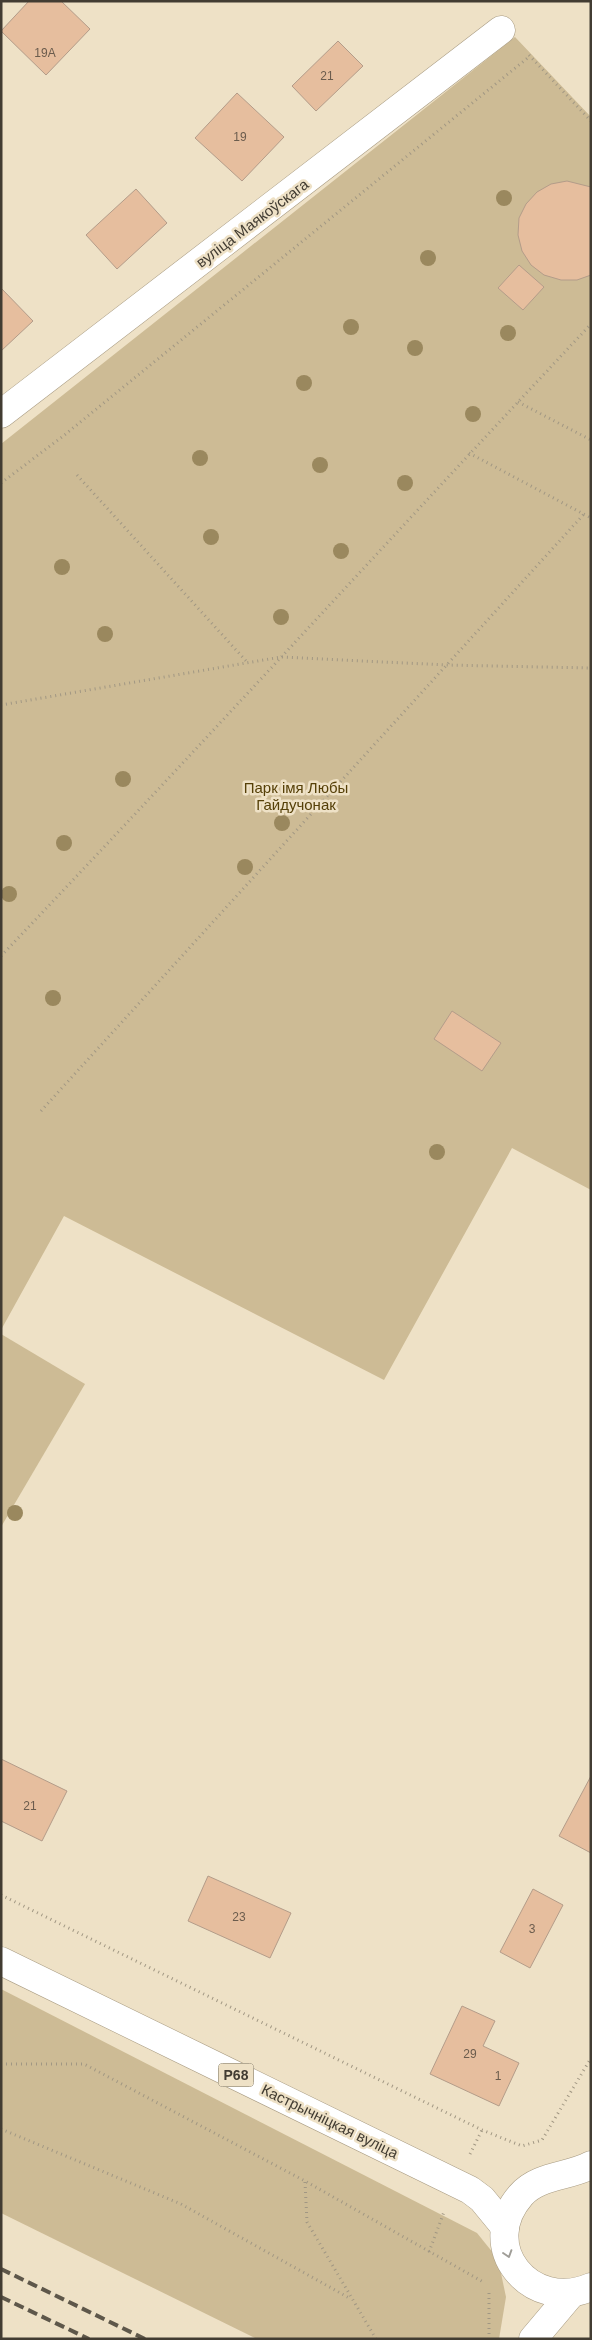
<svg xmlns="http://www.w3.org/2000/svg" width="592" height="2340" viewBox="0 0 592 2340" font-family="Arial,sans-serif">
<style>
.green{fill:#cdbb95}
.building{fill:#e6be9e;stroke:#b39c89}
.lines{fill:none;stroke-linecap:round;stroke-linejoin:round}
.minor-casing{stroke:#a99c83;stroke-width:29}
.major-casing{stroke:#a99c83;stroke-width:29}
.path{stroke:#a19783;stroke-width:3;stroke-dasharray:1 4;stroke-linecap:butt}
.minor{stroke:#fff;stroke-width:28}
.major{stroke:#fff;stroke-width:28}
.rail{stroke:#5e574a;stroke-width:4;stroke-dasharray:10 5;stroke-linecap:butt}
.tree{fill:#9a885e}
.oneway{stroke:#a09e98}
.labels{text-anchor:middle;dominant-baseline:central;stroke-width:5;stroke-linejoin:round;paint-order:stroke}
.number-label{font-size:12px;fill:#6b5c4d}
.shield{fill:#eee1c6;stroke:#766e5e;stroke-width:1}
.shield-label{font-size:14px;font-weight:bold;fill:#423c32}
.street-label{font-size:15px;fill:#423c32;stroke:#eee1c6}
.park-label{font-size:15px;fill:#564008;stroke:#eee1c6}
</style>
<rect width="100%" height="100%" fill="#eee1c6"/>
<g class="green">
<polygon points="515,37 591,117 591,1190 512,1148 384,1380 64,1216 1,1330 1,444"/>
<polygon points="1,1334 85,1384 1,1527"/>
<polygon points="1,1989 477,2233 498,2259 506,2297 499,2339 257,2339 1,2213"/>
</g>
<g class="building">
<polygon points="29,1 61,1 90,29 46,75 1,31"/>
<polygon points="338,41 363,66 316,111 292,86"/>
<polygon points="237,93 284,137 242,181 195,138"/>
<polygon points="567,181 591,187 591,275 577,280 561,280 544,275 531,265 522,251 518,235 519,218 526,204 537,192 551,184"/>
<polygon points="136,189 167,223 117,269 86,235"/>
<polygon points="519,265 544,287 523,310 498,288"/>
<polygon points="1,288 33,321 1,351"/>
<polygon points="452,1011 501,1043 482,1071 434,1039"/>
<polygon points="1,1759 67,1791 42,1841 1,1821"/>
<polygon points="591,1776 591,1853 559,1836"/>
<polygon points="208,1876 291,1913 270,1958 188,1921"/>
<polygon points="533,1889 563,1905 530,1968 500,1952"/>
<polygon points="462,2006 495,2021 483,2046 519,2063 499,2106 430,2074"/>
</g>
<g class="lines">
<g class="minor-casing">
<polyline id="minor" points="1,414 501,30"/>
</g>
<g class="major-casing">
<g id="major">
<polyline points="1,1961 470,2190 482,2199 505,2227"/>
<path d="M591 2165C569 2177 538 2175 521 2195 476 2246 530 2313 591 2287"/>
<polyline points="533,2339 571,2294"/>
</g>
</g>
<g class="path">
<polyline points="529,55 591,121"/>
<polyline points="518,402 591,440"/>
<polyline points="469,453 591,518"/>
<polyline points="77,475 247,662"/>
<polyline points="1,483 62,437 530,56"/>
<polyline points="1,705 281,657 446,665 591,668"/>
<path d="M1 956C200 747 394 534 591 324"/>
<polyline points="41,1111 584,514"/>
<polyline points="1,1895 482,2130 522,2146 542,2140 591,2058"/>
<polyline points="1,2064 84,2064 305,2181 485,2283"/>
<polyline points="1,2129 181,2204 351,2299"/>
<polyline points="470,2154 482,2130"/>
<polyline points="305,2182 307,2222 376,2339"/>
<polyline points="429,2252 444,2212"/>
<polyline points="489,2339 489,2289"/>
</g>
<use href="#minor" class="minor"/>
<use href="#major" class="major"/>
<g class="rail">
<polyline points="1,2269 145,2339"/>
<polyline points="1,2297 89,2339"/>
</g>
</g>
<g class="tree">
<circle cx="504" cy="198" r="8"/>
<circle cx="428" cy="258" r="8"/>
<circle cx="351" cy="327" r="8"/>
<circle cx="508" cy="333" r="8"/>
<circle cx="415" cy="348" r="8"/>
<circle cx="304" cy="383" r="8"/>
<circle cx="473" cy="414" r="8"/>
<circle cx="200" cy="458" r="8"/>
<circle cx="320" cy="465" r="8"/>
<circle cx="405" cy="483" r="8"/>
<circle cx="211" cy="537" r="8"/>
<circle cx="341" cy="551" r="8"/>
<circle cx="62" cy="567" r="8"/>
<circle cx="281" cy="617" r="8"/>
<circle cx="105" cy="634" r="8"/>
<circle cx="123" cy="779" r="8"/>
<circle cx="282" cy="823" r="8"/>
<circle cx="64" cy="843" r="8"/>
<circle cx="245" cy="867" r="8"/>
<circle cx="9" cy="894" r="8"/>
<circle cx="53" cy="998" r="8"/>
<circle cx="437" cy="1152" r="8"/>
<circle cx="15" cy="1513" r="8"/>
</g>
<defs><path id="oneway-chevron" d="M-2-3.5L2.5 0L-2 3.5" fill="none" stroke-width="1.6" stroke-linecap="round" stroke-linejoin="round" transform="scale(1.25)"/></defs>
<use class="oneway" href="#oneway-chevron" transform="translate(508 2254) rotate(72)"/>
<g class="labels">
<g class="number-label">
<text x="45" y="53">19А</text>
<text x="327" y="76">21</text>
<text x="240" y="137">19</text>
<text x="30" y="1806">21</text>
<text x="239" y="1917">23</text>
<text x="532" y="1929">3</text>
<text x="470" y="2054">29</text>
<text x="498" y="2076">1</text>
</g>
<rect class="shield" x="218.5" y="2063.5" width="35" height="23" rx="4"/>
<g class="shield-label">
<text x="236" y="2075">Р68</text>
</g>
<g class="street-label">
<text transform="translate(252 223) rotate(-37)">вуліца Маякоўскага</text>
<text transform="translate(330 2121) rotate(26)">Кастрычніцкая вуліца</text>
</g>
<g class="park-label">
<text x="296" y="787">Парк імя Любы<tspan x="296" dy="17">Гайдучонак</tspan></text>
</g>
</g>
<rect width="592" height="2340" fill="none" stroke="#423c32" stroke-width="5"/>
</svg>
